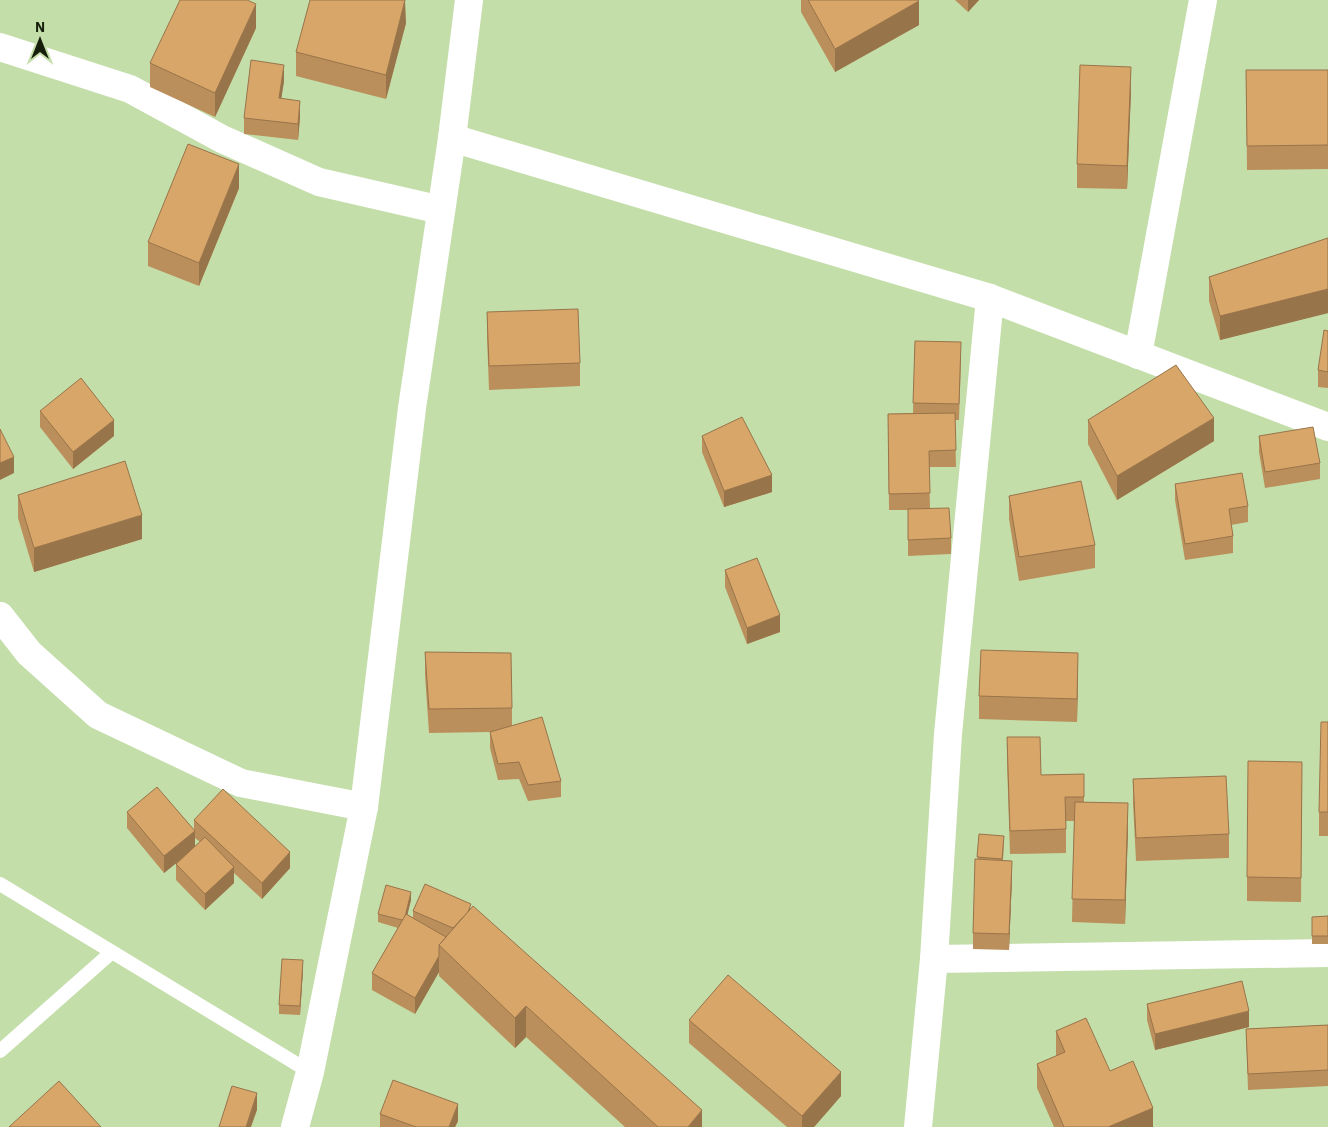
<svg xmlns="http://www.w3.org/2000/svg" width="1328" height="1127" viewBox="0 0 1328 1127" font-family="'IBM Plex Sans',sans-serif">
<style>
.lines{fill:none;stroke-linecap:round;stroke-linejoin:round}
.service{stroke:#fff;stroke-width:14}
.minor{stroke:#fff;stroke-width:28}
.tertiary{stroke:#fff;stroke-width:28}
.wall{fill:#bb8f5b;fill-rule:evenodd}
.shaded-wall{fill:#98744a}
.building{fill:#d9a66a;stroke:#98744a}
</style>
<rect width="100%" height="100%" fill="#c4deaa"/>
<g class="lines">
<g class="service">
<polyline points="0,884 310,1072"/>
<polyline points="0,1051 112,952"/>
</g>
<g class="minor">
<polyline points="0,47 130,89 222,139 319,182 441,210"/>
<polyline points="452,138 990,298 1328,427"/>
<polyline points="1138,355 1203,0"/>
<polyline points="0,616 29,653 98,715 241,783 364,807"/>
<polyline points="934,959 1328,953"/>
<polyline points="918,1127 934,959 948,734 990,298"/>
</g>
<polyline class="tertiary" points="295,1127 310,1072 364,807 412,408 452,138 469,0"/>
</g>
<g class="wall">
<polygon points="801,0 918,0 919,25 835,72 801,12"/>
<polygon points="955,0 979,0 968,12"/>
<polygon points="406,23 386,99 296,76 296,52"/>
<polygon points="256,28 215,117 150,87 150,63"/>
<polygon points="1246,70 1328,70 1328,169 1247,170"/>
<polygon points="284,81 281,98 300,117 298,140 244,134 244,118"/>
<polygon points="1131,91 1127,189 1077,188 1077,164"/>
<polygon points="239,188 199,286 148,266 148,242"/>
<polygon points="1328,238 1328,313 1220,340 1209,301 1209,277"/>
<polygon points="487,312 580,363 580,386 489,390 487,336"/>
<polygon points="1328,331 1328,388 1318,387 1318,370"/>
<polygon points="915,341 961,358 959,420 955,420 956,467 929,467 930,508 951,538 951,554 908,556 908,510 889,510 888,414 913,413"/>
<polygon points="40,411 114,436 73,469 40,427"/>
<polygon points="1088,420 1214,441 1117,500 1088,444"/>
<polygon points="702,436 772,492 724,507 702,452"/>
<polygon points="1259,436 1320,463 1320,479 1265,488 1259,452"/>
<polygon points="1175,484 1248,506 1248,522 1231,525 1233,536 1233,553 1185,560 1175,500"/>
<polygon points="18,495 142,539 34,572 18,518"/>
<polygon points="1009,496 1095,545 1095,568 1019,581 1009,519"/>
<polygon points="725,570 780,632 747,644 725,587"/>
<polygon points="425,652 512,708 512,725 561,781 561,797 528,801 519,779 498,780 490,748 490,732 429,733 425,675"/>
<polygon points="1078,676 1077,722 979,719 979,696"/>
<polygon points="1328,722 1328,836 1319,836 1319,812"/>
<polygon points="1007,737 1041,775 1084,774 1084,802 1128,827 1125,924 1072,922 1074,821 1066,821 1066,853 1010,854 1007,761"/>
<polygon points="1133,779 1229,834 1229,858 1136,861 1133,803"/>
<polygon points="1302,785 1301,902 1247,901 1247,877"/>
<path d="M127 812 194 830V820L290 868 262 899 234 873V883L205 910 176 880V864L180 860 164 873 127 828ZM195 838 200 842 195 846Z"/>
<polygon points="979,834 1004,844 1003,860 1012,877 1009,950 973,949 973,933"/>
<polygon points="411,900 407,914 413,918 413,911 471,908 702,1127 625,1127 526,1037 515,1048 439,976 439,972 415,1014 372,990 372,973 398,928 378,922 378,914"/>
<polygon points="1328,916 1328,944 1312,944 1312,917"/>
<polygon points="303,969 300,1015 279,1014 279,1005"/>
<polygon points="1147,1004 1249,1027 1155,1050 1147,1020"/>
<polygon points="689,1020 841,1096 814,1127 787,1127 689,1043"/>
<polygon points="1328,1025 1328,1086 1248,1090 1246,1029"/>
<polygon points="1056,1031 1110,1071 1153,1127 1054,1127 1037,1088 1037,1064 1056,1056"/>
<polygon points="380,1114 458,1121 455,1127 380,1127"/>
</g>
<g class="shaded-wall">
<polygon points="405,0 406,23 386,99 386,75"/>
<polygon points="968,0 979,0 968,12"/>
<polygon points="919,1 919,25 835,72 835,49"/>
<polygon points="256,4 256,28 215,117 215,93"/>
<polygon points="284,65 284,81 279,114 279,98"/>
<polygon points="1131,67 1131,91 1127,189 1127,166"/>
<polygon points="300,101 300,117 298,140 298,124"/>
<polygon points="239,164 239,188 199,286 199,263"/>
<polygon points="1328,289 1328,313 1220,340 1220,316"/>
<polygon points="1214,418 1214,441 1117,500 1117,476"/>
<polygon points="114,420 114,436 73,469 73,452"/>
<polygon points="14,457 14,473 0,480 0,463"/>
<polygon points="772,475 772,492 724,507 724,491"/>
<polygon points="142,515 142,539 34,572 34,548"/>
<polygon points="780,615 780,632 747,644 747,628"/>
<polygon points="1078,653 1078,676 1077,722 1077,699"/>
<polygon points="1128,803 1128,827 1125,924 1125,900"/>
<polygon points="195,831 195,848 164,873 164,856"/>
<polygon points="290,852 290,868 262,899 262,883"/>
<polygon points="1012,861 1012,877 1009,950 1009,934"/>
<polygon points="234,867 234,883 205,910 205,894"/>
<polygon points="411,892 411,900 404,929 404,921"/>
<polygon points="439,956 439,972 415,1014 415,998"/>
<polygon points="303,960 303,969 300,1015 300,1006"/>
<polygon points="526,1006 526,1037 515,1048 515,1018"/>
<polygon points="1249,1011 1249,1027 1155,1050 1155,1034"/>
<polygon points="841,1072 841,1096 814,1127 802,1127 802,1116"/>
<polygon points="257,1093 257,1110 251,1127 246,1127"/>
<polygon points="458,1104 458,1121 455,1127 449,1127"/>
<polygon points="1153,1108 1153,1127 1108,1127"/>
<polygon points="702,1110 702,1127 688,1127"/>
</g>
<g class="building">
<polygon points="180,0 247,0 256,4 215,93 150,63"/>
<polygon points="310,0 405,0 386,75 296,52"/>
<polygon points="808,0 918,0 919,1 835,49"/>
<polygon points="251,60 284,65 279,98 300,101 298,124 244,118"/>
<polygon points="1080,65 1131,67 1127,166 1077,164"/>
<polygon points="1246,70 1328,70 1328,145 1247,146"/>
<polygon points="188,144 239,164 199,263 148,242"/>
<polygon points="1328,238 1328,289 1220,316 1209,277"/>
<polygon points="578,309 580,363 489,366 487,312"/>
<polygon points="1324,330 1328,331 1328,372 1318,370"/>
<polygon points="915,341 961,342 959,404 913,403"/>
<polygon points="1176,365 1214,418 1117,476 1088,420"/>
<polygon points="81,378 114,420 73,452 40,411"/>
<polygon points="955,413 956,450 929,451 930,493 889,494 888,414"/>
<polygon points="742,417 772,475 724,491 702,436"/>
<polygon points="1313,427 1320,463 1265,472 1259,436"/>
<polygon points="0,429 14,457 0,463"/>
<polygon points="125,461 142,515 34,548 18,495"/>
<polygon points="1242,473 1248,506 1229,509 1233,536 1185,544 1175,484"/>
<polygon points="1081,481 1095,545 1019,557 1009,496"/>
<polygon points="949,508 951,538 908,540 908,509"/>
<polygon points="757,558 780,615 747,628 725,570"/>
<polygon points="981,650 1078,653 1077,699 979,696"/>
<polygon points="425,652 511,653 512,708 429,709"/>
<polygon points="542,717 561,781 528,785 519,762 498,764 490,732"/>
<polygon points="1321,722 1328,722 1328,812 1319,812"/>
<polygon points="1007,737 1040,737 1041,775 1084,774 1084,797 1065,797 1066,829 1010,831"/>
<polygon points="1248,761 1302,762 1301,878 1247,877"/>
<polygon points="1226,776 1229,834 1136,838 1133,779"/>
<polygon points="157,787 195,831 164,856 127,812"/>
<polygon points="223,789 290,852 262,883 194,820"/>
<polygon points="1075,802 1128,803 1125,900 1072,899"/>
<polygon points="979,834 1004,836 1002,859 977,857"/>
<polygon points="205,837 234,867 205,894 176,864"/>
<polygon points="975,859 1012,861 1009,934 973,933"/>
<polygon points="425,884 471,904 468,912 453,928 413,911"/>
<polygon points="386,885 411,892 405,917 402,920 378,914"/>
<polygon points="473,906 702,1110 688,1127 658,1127 526,1006 515,1018 439,945"/>
<polygon points="406,914 446,937 439,945 439,956 415,998 372,973"/>
<polygon points="1328,916 1328,936 1312,936 1312,917"/>
<polygon points="282,959 303,960 300,1006 279,1005"/>
<polygon points="728,975 841,1072 802,1116 689,1020"/>
<polygon points="1242,981 1249,1011 1155,1034 1147,1004"/>
<polygon points="1086,1018 1110,1071 1133,1061 1153,1108 1108,1127 1064,1127 1037,1064 1065,1052 1056,1031"/>
<polygon points="1328,1025 1328,1070 1248,1074 1246,1029"/>
<polygon points="393,1080 458,1104 449,1127 416,1127 380,1114"/>
<polygon points="59,1081 101,1127 9,1127"/>
<polygon points="232,1086 257,1093 246,1127 219,1127"/>
</g>
<g transform="translate(40 40)" stroke="#c4deaa" stroke-width="4" paint-order="stroke">
<path d="M0-4L9 19L0 12L-9 19Z" fill="#161f0c"/>
<text y="-8" font-size="14" font-weight="bold" text-anchor="middle" fill="#161f0c">N</text>
</g>
</svg>
